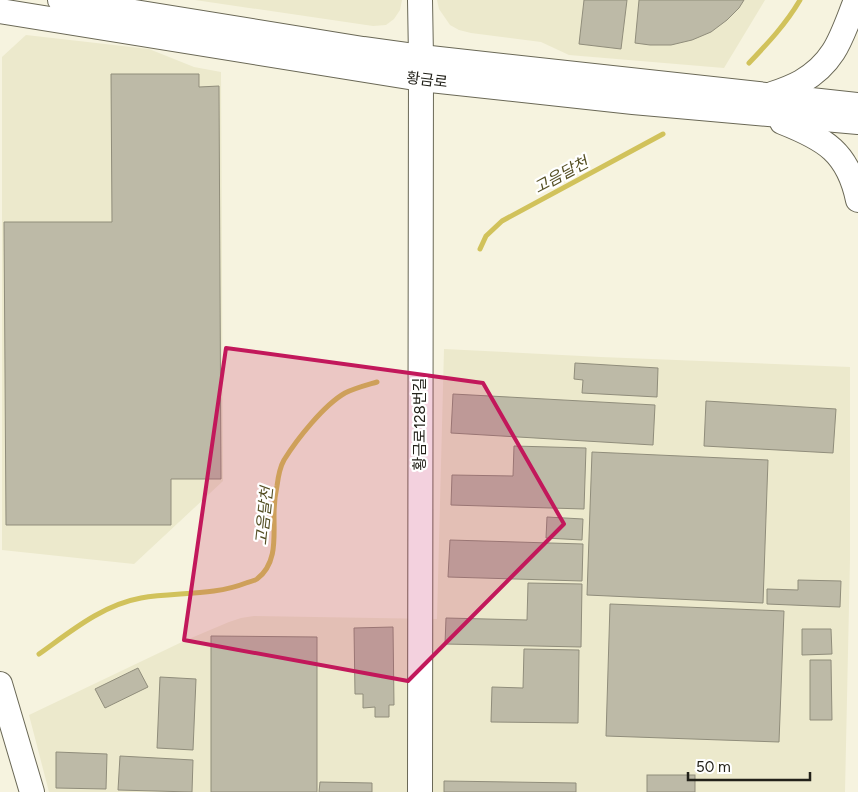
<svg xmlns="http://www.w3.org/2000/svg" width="858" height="792" viewBox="0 0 858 792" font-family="Figtree,'Noto Sans KR',sans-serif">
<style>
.built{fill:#ece9cc}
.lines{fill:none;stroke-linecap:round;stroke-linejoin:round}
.stream{stroke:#d1c25b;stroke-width:5}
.building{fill:#bdbaa7;stroke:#908d7b}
.minor-casing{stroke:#6a6856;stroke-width:26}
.minor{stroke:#fff;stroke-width:24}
.marked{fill:#c2185b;fill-opacity:0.2;stroke:#c2185b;stroke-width:4;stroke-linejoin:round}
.labels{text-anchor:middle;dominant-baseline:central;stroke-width:4.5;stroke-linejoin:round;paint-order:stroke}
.street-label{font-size:15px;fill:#222119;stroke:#fff}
.water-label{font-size:16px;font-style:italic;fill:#565025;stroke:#fff}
</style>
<rect width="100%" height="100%" fill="#f6f3df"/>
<g class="built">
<polygon points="195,0 402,0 400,10 394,19 386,25 373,26"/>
<polygon points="437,0 765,0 724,68 569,55 541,42 471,33 459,30 450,25 439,9"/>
<polygon points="26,35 149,49 194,67 221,72 223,481 134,564 2,550 2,57"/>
<polygon points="444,349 601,357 850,367 850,559 845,792 49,792 29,715 184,641 229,622 241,618 254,616 437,619"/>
</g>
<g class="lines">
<g class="stream">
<path d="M749 63C768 43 786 24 800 0"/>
<polyline points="480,249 486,236 502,221 663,134"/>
<path d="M39 654C70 632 102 605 141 598 176 592 213 596 246 583 249 582 254 581 257 579 277 564 274 538 274 516 274 506 275 495 277 486 278 478 280 467 284 460 297 439 324 405 345 393 355 388 367 385 377 382"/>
</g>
</g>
<g class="building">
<polygon points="584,0 627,0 621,49 579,44"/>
<polygon points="639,0 744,0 739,8 727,20 711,32 692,40 671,45 650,45 635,43"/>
<polygon points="111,74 199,74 199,87 219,86 221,479 171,479 171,525 6,525 4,222 112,222"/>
<polygon points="575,363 658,368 657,397 582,393 583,380 574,379"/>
<polygon points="453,394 655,405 653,445 451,433"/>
<polygon points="706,401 836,409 833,453 704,446"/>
<polygon points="514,446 586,448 584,509 451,505 452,475 513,476"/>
<polygon points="592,452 768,460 763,603 587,595"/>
<polygon points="547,517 583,519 582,540 546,538"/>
<polygon points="450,540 583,544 582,581 448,577"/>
<polygon points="798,580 841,581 840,607 767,604 767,589 798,590"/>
<polygon points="528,583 582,584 581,647 445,644 446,618 527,620"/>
<polygon points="610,604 784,611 779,742 606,736"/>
<polygon points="393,627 394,705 389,705 389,717 375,717 375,707 363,708 363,694 355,694 354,628"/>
<polygon points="802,629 831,629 832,654 802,655"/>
<polygon points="211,636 317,637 317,792 211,792"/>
<polygon points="524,649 579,650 578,723 491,722 492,687 523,688"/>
<polygon points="810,660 831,660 832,720 810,720"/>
<polygon points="138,668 148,687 105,708 95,689"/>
<polygon points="160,677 196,679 193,750 157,748"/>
<polygon points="56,752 107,754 106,789 56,788"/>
<polygon points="120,756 193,760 192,792 118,790"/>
<rect x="647" y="775" width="48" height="17"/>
<polygon points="444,781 576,783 576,792 444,792"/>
<polygon points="320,782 372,783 372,792 319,792"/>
</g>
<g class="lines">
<g class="minor-casing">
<g id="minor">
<polyline points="60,0 363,49 421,57 858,105"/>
<polyline points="420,0 421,57 420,792"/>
<polyline points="0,11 421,79 633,102 858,122"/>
<path d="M772 94C781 91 792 87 801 82 836 62 842 35 856 0"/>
<path d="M782 122C825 139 848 152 858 200"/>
<polyline points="0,684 32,792"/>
</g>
</g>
<use href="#minor" class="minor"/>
</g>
<path class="marked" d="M226 348 483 383 564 524 408 681 184 640Z"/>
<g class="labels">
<g class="street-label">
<text transform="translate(427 80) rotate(7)">황금로</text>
<text transform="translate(420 424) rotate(-90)">황금로128번길</text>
</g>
<g class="water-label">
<text transform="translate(561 175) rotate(-28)">고음달천</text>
<text transform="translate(264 516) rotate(-84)">고음달천</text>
</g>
</g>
<path d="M688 772v8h122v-8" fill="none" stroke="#222119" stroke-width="2.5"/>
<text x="696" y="772" font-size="15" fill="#222119" stroke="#ffffff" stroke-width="4" paint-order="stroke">50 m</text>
</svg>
